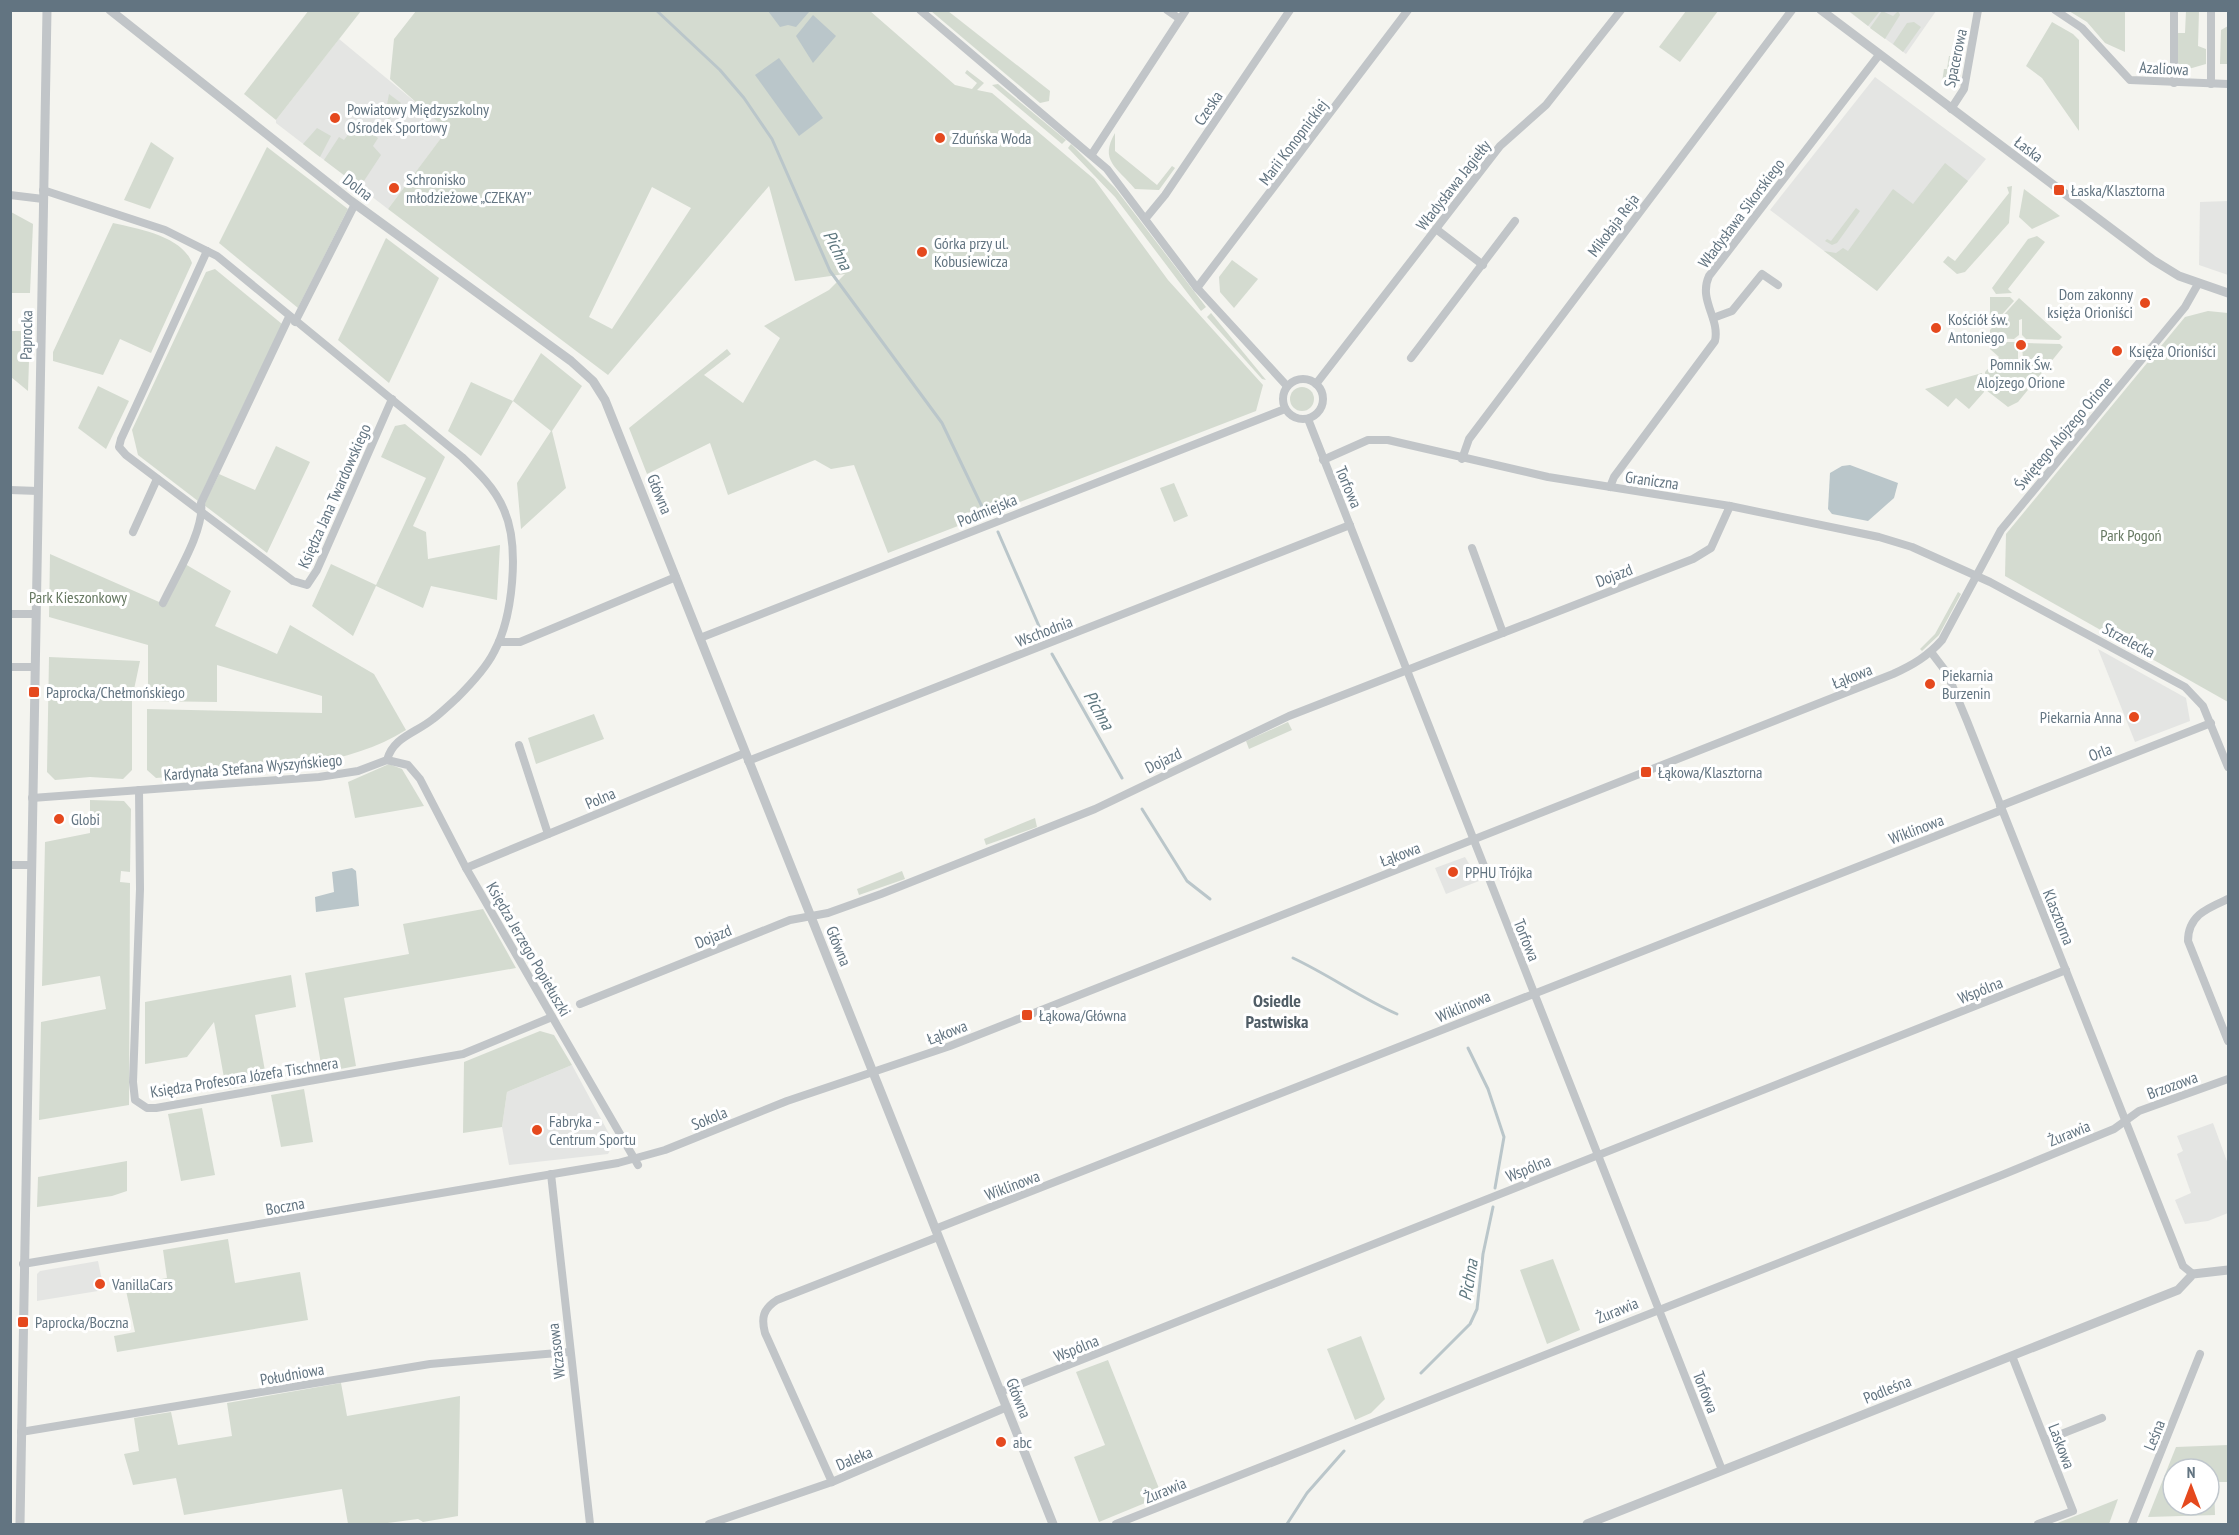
<svg xmlns="http://www.w3.org/2000/svg" width="2239" height="1535" viewBox="0 0 2239 1535" font-family="'PT Sans Narrow',sans-serif">
<style>
.built{fill:#e4e5e3}
.green{fill:#d4dbd0;fill-rule:evenodd}
.water{fill:#bac6ca}
.lines{fill:none;stroke-linecap:round;stroke-linejoin:round}
.stream{stroke:#bac6ca;stroke-width:3}
.minor{stroke:#c1c5c8;stroke-width:8}
.tertiary{stroke:#c1c5c8;stroke-width:9}
.poi-dot{fill:#e5491e;stroke:#fff;stroke-width:2}
.labels{text-anchor:middle;dominant-baseline:central;stroke-width:6;stroke-linejoin:round;paint-order:stroke}
.street-label{font-size:16px;fill:#627481;stroke:#fff}
.poi-label{font-size:16px;fill:#627481;stroke:#fff;text-anchor:start}
.park-label{font-size:16px;fill:#667861;stroke:#fff}
.water-label{font-size:18px;font-style:italic;fill:#5e777f;stroke:#fff}
.neighbourhood-label{font-size:18px;font-weight:bold;fill:#505d66;stroke:#fff}
</style>
<rect width="100%" height="100%" fill="#f4f4ef"/>
<g class="built">
<polygon points="1848,11 1936,11 1906,54"/>
<polygon points="339,39 448,129 388,209 276,123 276,120"/>
<polygon points="1875,77 1986,159 1877,291 1770,210"/>
<polygon points="2228,201 2228,275 2199,265 2200,202"/>
<polygon points="2098,649 2186,698 2190,721 2135,742"/>
<polygon points="1465,857 1479,881 1446,894 1435,868"/>
<polygon points="572,1065 614,1143 608,1154 509,1165 502,1127 507,1092"/>
<polygon points="2213,1123 2228,1164 2228,1213 2208,1221 2185,1224 2175,1200 2191,1193 2177,1154 2183,1151 2177,1136"/>
<polygon points="98,1261 104,1290 37,1301 37,1274 40,1271"/>
</g>
<g class="green">
<polygon points="309,10 361,11 276,120 244,94"/>
<path d="M416 11H870L955 85 972 89 977 83 965 73 967 70 984 83 977 90 992 93 1094 179 1168 280 1263 385 1256 411 888 553 854 465 831 469 815 460 728 495 710 443 647 474 629 428 727 349 731 354 704 375 743 403 780 338 764 326 829 290 845 274 795 281 769 186 608 375 388 209 447 130 390 79 394 39ZM652 187 691 208 612 329 589 317Z"/>
<polygon points="931,11 948,11 1050,91 1049,101 1040,103"/>
<polygon points="1686,11 1718,11 1680,62 1659,47"/>
<polygon points="1849,11 1880,10 1880,11 1868,26"/>
<polygon points="1882,11 1893,16 1898,11 1900,15 1885,39 1870,28"/>
<polygon points="2069,11 2128,11 2125,11 2125,52 2105,43 2087,22"/>
<polygon points="2186,11 2199,11 2198,46 2206,49 2206,64 2178,72 2177,33 2185,33"/>
<polygon points="1914,22 1921,27 1903,52 1893,44 1907,23"/>
<polygon points="2052,22 2073,34 2079,40 2079,131 2042,78 2026,66"/>
<polygon points="2228,26 2228,64 2220,64 2221,30"/>
<polygon points="1963,34 1965,36 1957,85 1952,88 1942,82 1944,69 1947,69 1949,56 1959,56"/>
<polygon points="998,84 1066,140 1062,144 992,85"/>
<polygon points="389,94 401,103 389,120 385,115"/>
<polygon points="357,123 378,138 373,146 381,155 360,187 324,160 339,137 344,140"/>
<polygon points="317,128 331,136 320,157 303,144"/>
<path d="M1115 133V151L1157 185 1172 166 1175 168 1159 190 1135 189C1117 167 1099 161 1115 133Z"/>
<polygon points="151,142 174,158 150,209 124,200"/>
<polygon points="1071,144 1115,188 1206,307 1201,311 1115,197 1068,148"/>
<polygon points="267,147 348,209 298,308 219,243"/>
<polygon points="1945,163 1968,181 1877,291 1824,251 1836,253 1843,248 1848,251 1893,189 1913,204"/>
<polygon points="2012,186 2009,223 1965,272 1957,274 1943,262 1948,256 1955,261 2009,193 2007,187"/>
<polygon points="2024,189 2060,216 2032,229 2019,217"/>
<polygon points="1856,208 1860,211 1837,243 1832,245 1825,241 1827,239 1831,241"/>
<polygon points="11,212 33,224 30,293 11,293"/>
<path d="M113 223C139 229 182 236 192 263L151 353 120 339 103 375 53 361V352Z"/>
<polygon points="2037,236 2045,242 2008,289 2012,293 1996,294 1992,288 2028,239"/>
<polygon points="386,238 439,278 389,383 338,340"/>
<polygon points="1232,260 1258,279 1234,308 1220,292 1219,277"/>
<polygon points="215,269 282,324 198,501 138,455 132,430 206,272"/>
<polygon points="1990,297 2010,297 2014,301 1990,328"/>
<polygon points="2019,298 2062,337 2059,340 2026,339 2022,335 2022,319 2019,320 2019,335 2014,339 1990,338 1990,330"/>
<polygon points="2208,311 2228,313 2228,702 2005,576 2006,534 2185,317"/>
<polygon points="1211,313 1266,380 1262,379 1207,317"/>
<polygon points="10,331 30,331 28,391 11,377"/>
<polygon points="1990,342 2015,342 2018,346 2018,359 2023,359 2022,346 2026,343 2060,344 2063,347 2018,402 2008,407 1986,390 1985,372 1999,357 1990,349"/>
<polygon points="541,353 582,386 552,431 566,488 521,529 517,483 551,431 513,401 481,456 448,431 471,382 513,401"/>
<polygon points="1982,373 1984,392 1969,409 1956,398 1948,407 1925,389"/>
<polygon points="98,386 129,401 106,449 78,428"/>
<circle cx="1302" cy="399" r="12"/>
<polygon points="405,424 445,457 413,526 426,532 428,559 500,545 497,600 431,586 423,608 376,586 353,636 312,606 331,564 376,585 426,478 381,457 395,426"/>
<polygon points="276,446 310,462 267,553 204,505 219,474 255,490"/>
<polygon points="1174,483 1188,516 1174,522 1160,488"/>
<path d="M50 554 166 605 185 564 231 591 215 626 277 654 290 625 374 674 406 730C338 773 235 771 156 778L147 770V709L322 713V696L217 665V702L148 701V645L49 617Z"/>
<polygon points="1958,592 1961,594 1939,635 1922,651 1920,649 1935,634"/>
<polygon points="49,657 140,661 132,699 132,770 123,779 90,777 55,780 47,772"/>
<polygon points="594,714 604,739 536,764 528,738"/>
<polygon points="1288,722 1292,730 1249,749 1246,741"/>
<polygon points="389,764 402,769 424,806 355,818 348,782"/>
<polygon points="90,800 124,801 131,809 130,872 121,871 120,882 130,883 129,1105 39,1120 41,1022 106,1009 100,976 42,986 45,842 90,833"/>
<polygon points="1035,818 1037,827 986,845 984,839"/>
<polygon points="902,871 905,879 859,895 857,889"/>
<polygon points="483,909 516,968 344,998 356,1066 330,1071 321,1064 305,973 409,954 403,924"/>
<polygon points="291,975 296,1007 255,1015 267,1082 226,1089 214,1022 187,1057 145,1064 145,1002"/>
<polygon points="540,1031 554,1035 572,1065 507,1092 502,1127 463,1133 464,1062"/>
<polygon points="304,1089 313,1142 281,1147 271,1095"/>
<polygon points="202,1108 215,1175 181,1181 168,1114"/>
<polygon points="127,1161 127,1191 112,1196 37,1207 38,1177"/>
<polygon points="228,1239 235,1283 300,1272 308,1320 117,1352 114,1336 135,1332 125,1286 167,1278 163,1250"/>
<polygon points="1553,1259 1580,1330 1547,1344 1520,1270"/>
<polygon points="1361,1336 1385,1399 1371,1413 1355,1420 1327,1349"/>
<polygon points="1108,1360 1162,1496 1099,1522 1074,1457 1105,1445 1076,1372"/>
<polygon points="341,1383 347,1416 460,1396 458,1516 423,1522 418,1519 380,1524 348,1524 342,1489 184,1515 176,1478 133,1485 124,1454 139,1451 134,1418 171,1412 178,1445 232,1436 227,1403"/>
<path d="M2228 1445V1482H2214L2215 1515 2148 1517 2176 1447ZM2173 1469H2209V1505H2173Z"/>
<polygon points="2118,1499 2109,1524 2055,1524"/>
</g>
<g class="water">
<polygon points="807,10 809,12 796,27 788,25 780,27 768,11"/>
<polygon points="813,15 836,36 813,63 796,36"/>
<polygon points="779,58 823,118 799,136 755,75"/>
<polygon points="1850,465 1898,483 1894,498 1868,521 1832,514 1828,509 1830,473 1842,466"/>
<polygon points="352,868 356,871 359,906 316,912 315,897 334,892 332,872"/>
</g>
<g class="lines">
<g class="stream">
<polyline points="656,10 720,70 744,98 772,139 830,271 942,423 985,513"/>
<polyline points="998,532 1042,633"/>
<polyline points="1052,654 1122,778"/>
<polyline points="1142,809 1187,881 1210,899"/>
<path d="M1293 958C1329 975 1361 998 1397 1014"/>
<polyline points="1468,1048 1488,1089 1504,1137 1495,1188"/>
<polyline points="1421,1373 1470,1324 1477,1309 1483,1254 1493,1207"/>
<polyline points="1287,1524 1307,1493 1344,1451"/>
</g>
<g class="minor">
<polyline points="920,10 1107,169 1197,288 1287,386"/>
<polyline points="1167,10 1180,19"/>
<polyline points="2055,10 2082,28 2130,80 2228,84"/>
<polyline points="2174,83 2174,10"/>
<polyline points="2211,84 2211,10"/>
<polyline points="1951,109 1964,89 1978,10"/>
<polyline points="1092,154 1186,10"/>
<polyline points="10,195 43,199"/>
<polyline points="1146,218 1165,195 1290,10"/>
<polyline points="1436,229 1483,265"/>
<polyline points="207,251 121,439 119,447 126,455 293,581 307,585 317,570 392,399"/>
<polyline points="1197,288 1408,10"/>
<polyline points="1713,318 1732,311 1762,274 1778,285"/>
<polyline points="295,322 355,204"/>
<polyline points="1411,358 1515,221"/>
<circle cx="1303" cy="399" r="20"/>
<polyline points="1316,384 1500,146 1546,105 1621,10"/>
<polyline points="1308,419 1722,1470"/>
<polyline points="1462,459 1469,439 1792,10"/>
<polyline points="1323,460 1368,440 1388,440 1548,477 1730,506 1879,537 1912,547 1990,582 2185,687 2203,706 2228,767"/>
<path d="M1610 487 1614 477 1715 341C1720 318 1698 300 1709 276L1879 55"/>
<polyline points="10,490 38,491"/>
<polyline points="133,532 157,479"/>
<polyline points="1472,548 1503,633"/>
<path d="M163 603C175 577 205 530 201 503L289 317"/>
<polyline points="10,614 35,614"/>
<polyline points="700,638 1285,409"/>
<polyline points="499,642 520,642 676,577"/>
<polyline points="1931,652 1947,673 1967,721 2183,1266 2193,1274"/>
<polyline points="10,667 35,667"/>
<polyline points="519,745 548,834"/>
<polyline points="387,760 408,765 420,779 466,868 638,1165"/>
<polyline points="748,761 1350,525"/>
<polyline points="139,790 140,889 133,1082 135,1100 147,1108 156,1108 463,1054 552,1017"/>
<path d="M32 798 319 777 358 771 387 760C393 737 416 733 433 719 441 713 449 705 457 698 469 686 486 668 494 652 513 617 520 546 504 510 495 488 478 472 462 457L217 256 165 230 43 190"/>
<polyline points="2000,806 2211,723"/>
<polyline points="10,865 31,865"/>
<polyline points="466,868 745,753"/>
<path d="M2228 899C2208 908 2188 915 2188 941L2228 1041"/>
<polyline points="580,1004 790,920 828,913 881,894 1095,809 1289,716 1693,559 1711,548 1730,506"/>
<polyline points="551,1174 590,1524"/>
<polyline points="935,1229 2002,810"/>
<path d="M23 1264 618 1163 665 1150 787 1101 950 1046 1893 674C1913 665 1928 656 1942 640L2001 530 2185 307 2198 284"/>
<polyline points="2012,1356 2073,1511 2038,1524"/>
<polyline points="1000,1392 2066,970"/>
<polyline points="21,1432 430,1364 569,1352"/>
<polyline points="2046,1440 2102,1418"/>
<path d="M832 1482 765 1333C761 1318 763 1309 777 1300L938 1237"/>
<polyline points="709,1524 832,1482 1007,1407"/>
<polyline points="1116,1524 2002,1175 2114,1129 2139,1111 2228,1079"/>
<polyline points="2132,1524 2200,1354"/>
</g>
<g class="tertiary">
<polyline points="110,10 351,201 571,361 593,381 605,400 1053,1524"/>
<polyline points="1821,10 2153,260 2179,276 2228,293"/>
<polyline points="20,1524 47,10"/>
<polyline points="1587,1524 2178,1290 2193,1274 2228,1270"/>
</g>
</g>
<g class="poi-dot">
<circle cx="335" cy="118" r="6"/>
<circle cx="940" cy="138" r="6"/>
<circle cx="394" cy="188" r="6"/>
<rect x="2053" y="184" width="12" height="12" rx="3"/>
<circle cx="922" cy="252" r="6"/>
<circle cx="2145" cy="303" r="6"/>
<circle cx="1936" cy="328" r="6"/>
<circle cx="2021" cy="345" r="6"/>
<circle cx="2117" cy="351" r="6"/>
<circle cx="1930" cy="684" r="6"/>
<rect x="28" y="686" width="12" height="12" rx="3"/>
<circle cx="2134" cy="717" r="6"/>
<rect x="1640" y="766" width="12" height="12" rx="3"/>
<circle cx="59" cy="819" r="6"/>
<circle cx="1453" cy="872" r="6"/>
<rect x="1021" y="1009" width="12" height="12" rx="3"/>
<circle cx="537" cy="1130" r="6"/>
<circle cx="100" cy="1284" r="6"/>
<rect x="17" y="1316" width="12" height="12" rx="3"/>
<circle cx="1001" cy="1442" r="6"/>
</g>
<g class="labels">
<g class="street-label">
<text transform="translate(1955 58) rotate(-78)">Spacerowa</text>
<text transform="translate(2164 68) rotate(3)">Azaliowa</text>
<text transform="translate(1208 108) rotate(-56)">Czeska</text>
<text transform="translate(1293 142) rotate(-53)">Marii Konopnickiej</text>
<text transform="translate(2029 149) rotate(37)">Łaska</text>
<text transform="translate(1453 185) rotate(-52)">Władysława Jagiełły</text>
<text transform="translate(358 187) rotate(37)">Dolna</text>
<text transform="translate(1741 213) rotate(-53)">Władysława Sikorskiego</text>
<text transform="translate(1613 225) rotate(-53)">Mikołaja Reja</text>
<text transform="translate(26 335) rotate(-89)">Paprocka</text>
<text transform="translate(2063 433) rotate(-50)">Świętego Alojzego Orione</text>
<text transform="translate(1652 480) rotate(8)">Graniczna</text>
<text transform="translate(1349 487) rotate(67)">Torfowa</text>
<text transform="translate(660 494) rotate(68)">Główna</text>
<text transform="translate(334 496) rotate(-66)">Księdza Jana Twardowskiego</text>
<text transform="translate(987 510) rotate(-22)">Podmiejska</text>
<text transform="translate(1614 575) rotate(-21)">Dojazd</text>
<text transform="translate(1044 631) rotate(-21)">Wschodnia</text>
<text transform="translate(2129 640) rotate(28)">Strzelecka</text>
<text transform="translate(1852 676) rotate(-22)">Łąkowa</text>
<text transform="translate(2100 752) rotate(-21)">Orla</text>
<text transform="translate(1163 760) rotate(-26)">Dojazd</text>
<text transform="translate(253 767) rotate(-5)">Kardynała Stefana Wyszyńskiego</text>
<text transform="translate(600 798) rotate(-23)">Polna</text>
<text transform="translate(1916 829) rotate(-21)">Wiklinowa</text>
<text transform="translate(1400 854) rotate(-21)">Łąkowa</text>
<text transform="translate(2059 917) rotate(68)">Klasztorna</text>
<text transform="translate(713 936) rotate(-22)">Dojazd</text>
<text transform="translate(1527 940) rotate(68)">Torfowa</text>
<text transform="translate(839 946) rotate(68)">Główna</text>
<text transform="translate(529 949) rotate(60)">Księdza Jerzego Popiełuszki</text>
<text transform="translate(1980 990) rotate(-22)">Wspólna</text>
<text transform="translate(1463 1006) rotate(-23)">Wiklinowa</text>
<text transform="translate(947 1032) rotate(-21)">Łąkowa</text>
<text transform="translate(244 1077) rotate(-9)">Księdza Profesora Józefa Tischnera</text>
<text transform="translate(2172 1085) rotate(-20)">Brzozowa</text>
<text transform="translate(709 1118) rotate(-22)">Sokola</text>
<text transform="translate(2069 1133) rotate(-22)">Żurawia</text>
<text transform="translate(1528 1168) rotate(-22)">Wspólna</text>
<text transform="translate(1012 1185) rotate(-21)">Wiklinowa</text>
<text transform="translate(285 1206) rotate(-10)">Boczna</text>
<text transform="translate(1617 1310) rotate(-22)">Żurawia</text>
<text transform="translate(1076 1348) rotate(-22)">Wspólna</text>
<text transform="translate(556 1351) rotate(-97)">Wczasowa</text>
<text transform="translate(292 1374) rotate(-10)">Południowa</text>
<text transform="translate(1887 1389) rotate(-22)">Podleśna</text>
<text transform="translate(1706 1392) rotate(69)">Torfowa</text>
<text transform="translate(1019 1398) rotate(68)">Główna</text>
<text transform="translate(2154 1435) rotate(-68)">Leśna</text>
<text transform="translate(2062 1446) rotate(69)">Laskowa</text>
<text transform="translate(854 1458) rotate(-23)">Daleka</text>
<text transform="translate(1165 1490) rotate(-22)">Żurawia</text>
</g>
<g class="poi-label">
<text x="347" y="109">Powiatowy Międzyszkolny<tspan x="347" dy="18">Ośrodek Sportowy</tspan></text>
<text x="952" y="138">Zduńska Woda</text>
<text x="406" y="179">Schronisko<tspan x="406" dy="18">młodzieżowe „CZEKAY”</tspan></text>
<text x="2071" y="190">Łaska/Klasztorna</text>
<text x="934" y="243">Górka przy ul.<tspan x="934" dy="18">Kobusiewicza</tspan></text>
<text x="2133" y="294" text-anchor="end">Dom zakonny<tspan x="2133" dy="18">księża Orioniści</tspan></text>
<text x="1948" y="319">Kościół św.<tspan x="1948" dy="18">Antoniego</tspan></text>
<text x="2129" y="351">Księża Orioniści</text>
<text x="2021" y="364" text-anchor="middle">Pomnik Św.<tspan x="2021" dy="18">Alojzego Orione</tspan></text>
<text x="1942" y="675">Piekarnia<tspan x="1942" dy="18">Burzenin</tspan></text>
<text x="46" y="692">Paprocka/Chełmońskiego</text>
<text x="2122" y="717" text-anchor="end">Piekarnia Anna</text>
<text x="1658" y="772">Łąkowa/Klasztorna</text>
<text x="71" y="819">Globi</text>
<text x="1465" y="872">PPHU Trójka</text>
<text x="1039" y="1015">Łąkowa/Główna</text>
<text x="549" y="1121">Fabryka -<tspan x="549" dy="18">Centrum Sportu</tspan></text>
<text x="112" y="1284">VanillaCars</text>
<text x="35" y="1322">Paprocka/Boczna</text>
<text x="1013" y="1442">abc</text>
</g>
<g class="park-label">
<text x="2131" y="535">Park Pogoń</text>
<text x="78" y="597">Park Kieszonkowy</text>
</g>
<g class="water-label">
<text transform="translate(838 250) rotate(63)">Pichna</text>
<text transform="translate(1099 710) rotate(60)">Pichna</text>
<text transform="translate(1468 1280) rotate(-80)">Pichna</text>
</g>
<g class="neighbourhood-label">
<text x="1277" y="1000">Osiedle<tspan x="1277" dy="21">Pastwiska</tspan></text>
</g>
</g>
<rect width="2239" height="1535" fill="none" stroke="#627481" stroke-width="24"/>
<g transform="translate(2191 1487)"><circle r="28" fill="#ffffff" stroke="#c0c7cd" stroke-width="1.5"/>
<path d="M0-4.5L10 22L0 15L-10 22Z" fill="#e5491e"/>
<text y="-9" font-size="16" font-weight="bold" text-anchor="middle" fill="#627481">N</text>
</g>
</svg>
